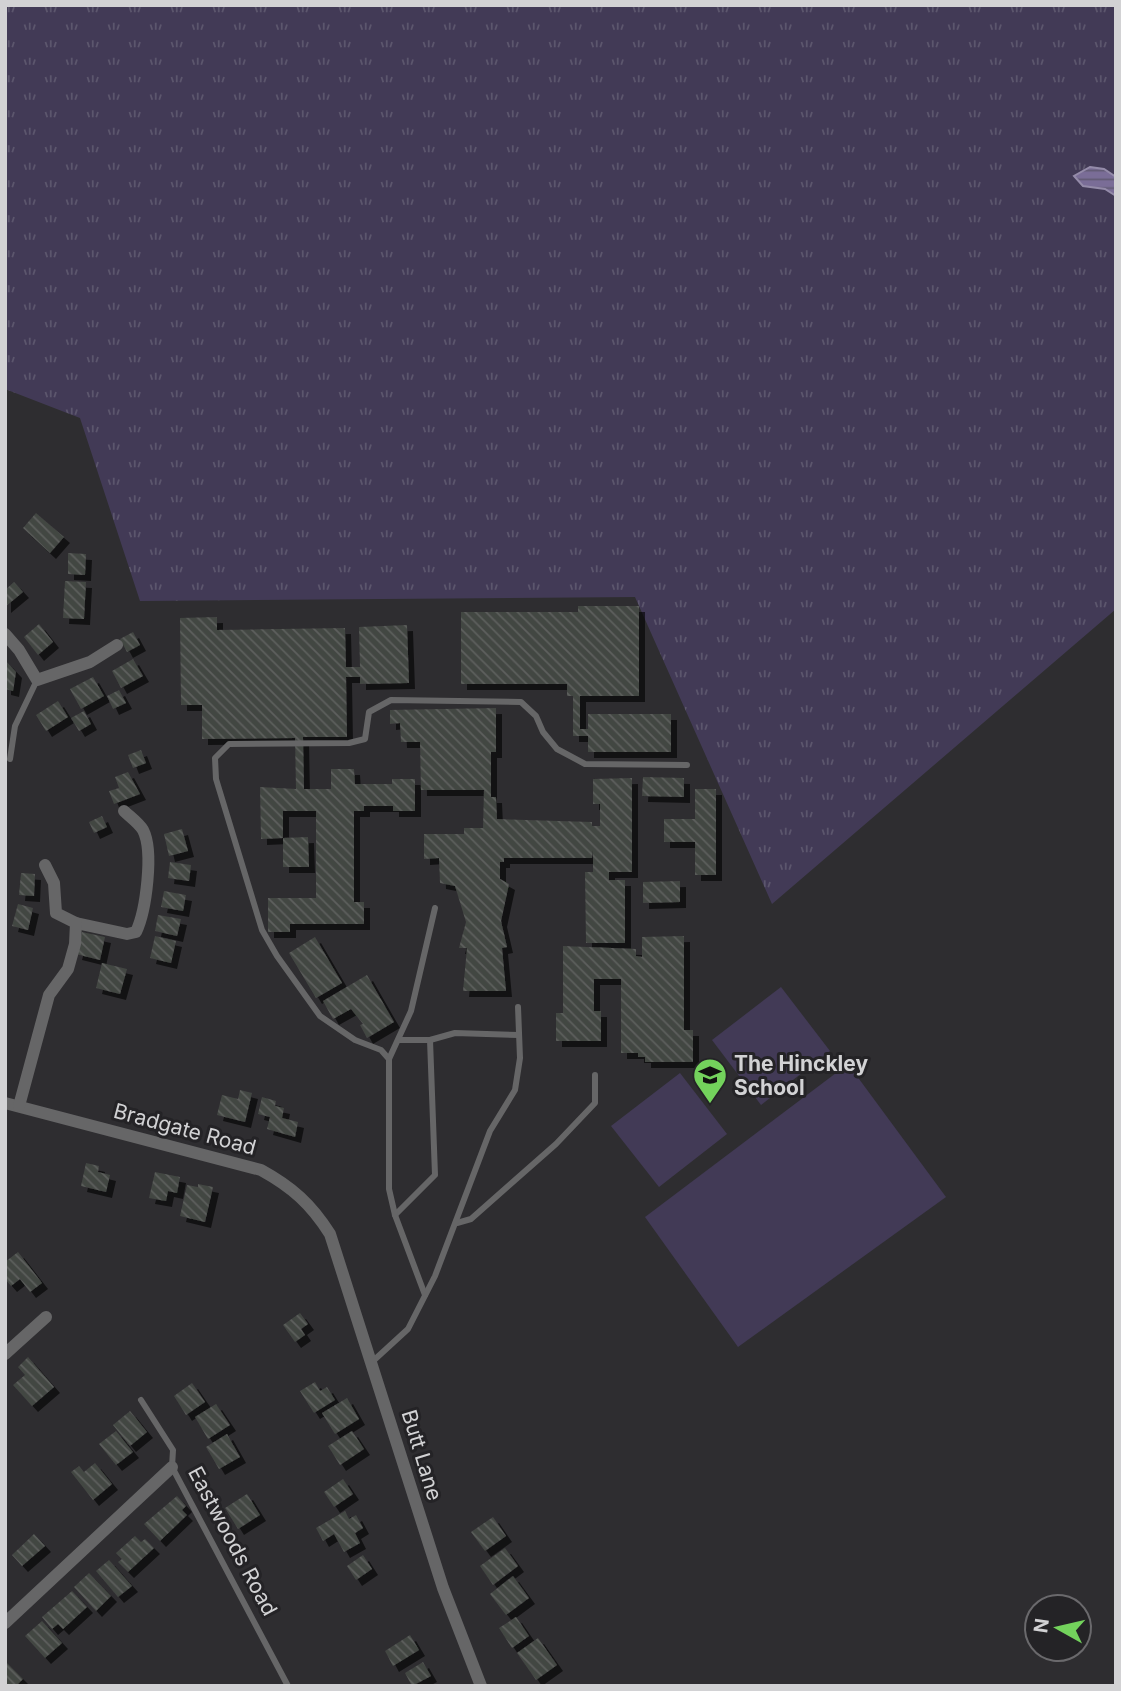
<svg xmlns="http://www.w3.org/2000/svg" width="1121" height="1691" viewBox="0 0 1121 1691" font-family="Inter,sans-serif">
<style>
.grass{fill:url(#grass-tufts)}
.park{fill:#423a56}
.water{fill:url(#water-rules);stroke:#948ba9;stroke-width:2}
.building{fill:url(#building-back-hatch);filter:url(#shadow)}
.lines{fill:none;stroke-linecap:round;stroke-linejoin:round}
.lane{stroke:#666667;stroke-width:6}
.street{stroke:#666667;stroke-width:12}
.labels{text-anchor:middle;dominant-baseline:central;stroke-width:6;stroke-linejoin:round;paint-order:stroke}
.poi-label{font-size:21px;font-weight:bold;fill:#d2d2d4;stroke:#242326;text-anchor:start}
.street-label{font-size:21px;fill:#d2d2d4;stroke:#242326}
</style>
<defs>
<pattern id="grass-tufts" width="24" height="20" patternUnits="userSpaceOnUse" patternTransform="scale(1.75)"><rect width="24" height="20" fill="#423a56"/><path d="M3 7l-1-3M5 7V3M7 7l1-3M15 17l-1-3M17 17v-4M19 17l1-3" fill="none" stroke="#5c566d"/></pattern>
<pattern id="water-rules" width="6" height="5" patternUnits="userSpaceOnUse" patternTransform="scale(1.75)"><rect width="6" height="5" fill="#7a6d97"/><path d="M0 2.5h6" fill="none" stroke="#625b74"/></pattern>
<pattern id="building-back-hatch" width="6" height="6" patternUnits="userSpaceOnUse" patternTransform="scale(1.75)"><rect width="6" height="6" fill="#434643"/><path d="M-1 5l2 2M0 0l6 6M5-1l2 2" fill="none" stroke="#5d605d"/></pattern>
<filter id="shadow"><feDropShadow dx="6" dy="6" stdDeviation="0" flood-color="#0009"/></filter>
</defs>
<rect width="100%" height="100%" fill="#2e2d30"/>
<polygon class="grass" points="5,5 1116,5 1116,609 772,904 635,597 140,601 80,418 5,389"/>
<g class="park">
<polygon points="781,987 830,1051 761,1105 712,1040"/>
<polygon points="848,1064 946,1197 738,1347 645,1217"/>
<polygon points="680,1073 727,1134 659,1187 611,1126"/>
</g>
<polygon class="water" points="1090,167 1104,169 1116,177 1116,196 1105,189 1083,186 1074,176"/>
<g class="building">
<polygon points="36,513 64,537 50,553 23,528"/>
<polygon points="68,553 86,554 85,575 68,574"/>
<polygon points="65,581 86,582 84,619 63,618"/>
<polygon points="14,582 23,592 5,607 5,590"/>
<polygon points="578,606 639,606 639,696 580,696 580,729 588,729 588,714 671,714 671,752 588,752 588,736 573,736 573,696 567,696 567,684 461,684 461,612 578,612"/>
<polygon points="217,617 217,630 345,628 346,667 360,667 359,627 407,625 409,683 360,684 360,677 346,677 347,737 303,737 304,789 331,789 331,769 354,769 355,784 392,784 392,779 415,779 415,811 393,811 393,806 364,806 364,811 354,811 354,902 364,902 364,924 290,924 290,932 268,932 268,898 316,898 316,811 283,811 283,838 308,837 309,867 283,867 283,838 261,839 260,787 296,789 295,738 202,739 202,705 181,705 180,618"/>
<polygon points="39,624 53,642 38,655 24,637"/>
<polygon points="133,632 140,645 127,652 120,639"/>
<polygon points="133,659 143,676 121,688 112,671"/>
<polygon points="5,660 16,672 13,691 5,689"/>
<polygon points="93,677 104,696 81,709 70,689"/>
<polygon points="119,690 126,703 113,709 107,696"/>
<polygon points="58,701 68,717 46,731 36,715"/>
<polygon points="496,708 496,752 491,752 491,797 496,797 497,819 592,822 592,826 600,826 600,804 593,804 593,779 632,778 632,872 609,872 609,880 625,880 625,943 586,943 585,872 593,872 593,850 592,858 504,858 504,862 500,862 500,879 509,884 501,921 507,947 502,948 506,991 463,991 467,948 459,948 466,922 455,886 440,883 439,858 424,859 424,834 464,834 464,828 483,828 484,790 421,790 420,742 401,742 400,723 390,724 390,710"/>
<polygon points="84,711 91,724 79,731 71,718"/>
<polygon points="141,750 146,763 133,768 128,755"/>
<polygon points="128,772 140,794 114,804 109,791 119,788 115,777"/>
<polygon points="643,777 684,778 684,797 642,796"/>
<polygon points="695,789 716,789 716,875 695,875 695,842 664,842 664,819 695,819"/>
<polygon points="102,816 107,827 94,833 89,822"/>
<polygon points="182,829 188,851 169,856 164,834"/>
<polygon points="170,862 191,865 189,881 168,878"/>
<polygon points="21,873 35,874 34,896 19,895"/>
<polygon points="680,881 680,902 643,903 643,882"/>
<polygon points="164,891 186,895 183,911 161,907"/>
<polygon points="18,904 33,908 28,930 12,926"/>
<polygon points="158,915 181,919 177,936 155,931"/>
<polygon points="82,932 105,937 100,960 76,954"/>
<polygon points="155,936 176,941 171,963 150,958"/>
<polygon points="684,936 684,1030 693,1030 693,1062 645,1062 645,1057 638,1057 638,1053 621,1053 621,979 594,979 594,1011 601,1011 601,1041 556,1041 556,1013 563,1013 563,946 636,949 636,956 642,957 642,937"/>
<polygon points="315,937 342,983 316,998 289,953"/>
<polygon points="102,963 127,969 120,994 96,988"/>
<polygon points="367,975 394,1022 367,1038 360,1025 363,1024 351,1009 333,1019 323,1001"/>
<polygon points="240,1090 252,1093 245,1122 217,1115 222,1095 238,1099"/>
<polygon points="262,1097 276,1101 275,1106 284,1108 282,1118 298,1122 295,1137 267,1129 270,1117 258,1114"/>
<polygon points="86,1163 99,1166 98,1172 110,1175 106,1192 81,1186"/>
<polygon points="155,1172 180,1177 177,1193 168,1191 166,1201 149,1198"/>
<polygon points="198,1184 213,1187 205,1222 180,1216 187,1185 198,1187"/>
<polygon points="18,1252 42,1283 30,1292 20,1279 11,1286 5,1279 5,1262"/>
<polygon points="300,1313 308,1324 301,1329 305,1335 295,1342 283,1325"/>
<polygon points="28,1357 54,1387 32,1406 13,1385 25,1375 18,1367"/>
<polygon points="315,1382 320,1391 327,1387 335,1400 314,1413 300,1391"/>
<polygon points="192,1383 205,1402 186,1415 174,1396"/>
<polygon points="347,1398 359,1419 335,1434 322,1413"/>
<polygon points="216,1404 230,1425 208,1439 195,1417"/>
<polygon points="130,1411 147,1432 130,1446 113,1425"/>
<polygon points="116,1431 133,1452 116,1465 99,1444"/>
<polygon points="352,1431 364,1449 340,1465 328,1446"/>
<polygon points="227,1434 240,1457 219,1469 206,1447"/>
<polygon points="95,1463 112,1484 93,1500 71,1472 79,1466 84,1472"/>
<polygon points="343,1479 353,1494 334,1507 324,1492"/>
<polygon points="247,1494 260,1515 238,1529 225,1508"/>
<polygon points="177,1496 186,1506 182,1510 187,1515 160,1541 144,1524"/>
<polygon points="345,1511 349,1519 356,1515 363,1528 355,1533 360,1543 344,1552 334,1534 323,1541 316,1528"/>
<polygon points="493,1517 506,1536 485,1551 471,1532"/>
<polygon points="34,1534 45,1546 22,1566 12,1555"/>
<polygon points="135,1536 141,1542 145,1539 154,1548 128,1572 118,1562 122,1559 116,1553"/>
<polygon points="505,1548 518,1566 493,1585 480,1566"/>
<polygon points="363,1555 372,1569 356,1580 347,1566"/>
<polygon points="109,1560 132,1586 118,1597 96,1571"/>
<polygon points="89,1573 111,1596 96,1611 74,1587"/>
<polygon points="513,1576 529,1598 506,1615 490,1594"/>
<polygon points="72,1591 87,1607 63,1629 58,1624 52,1629 42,1617"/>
<polygon points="516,1617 529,1636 512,1648 499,1628"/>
<polygon points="42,1621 62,1643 45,1658 25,1636"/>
<polygon points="410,1635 419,1650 393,1666 385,1651"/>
<polygon points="538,1638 557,1665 536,1680 517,1653"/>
<polygon points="5,1661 23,1679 16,1686 5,1686"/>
<polygon points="423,1662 431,1676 412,1686 405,1673"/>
</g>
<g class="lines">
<g class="lane">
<polyline points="10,759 15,726 37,680"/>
<polyline points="399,1040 430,1040 455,1033 519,1035"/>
<polyline points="389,1059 381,1050 355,1040 320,1016 277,956 262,930 216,779 215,758 229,744 349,743 365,739 369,712 391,700 521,702 536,716 543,732 557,749 585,764 687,765"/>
<polyline points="395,1215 435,1175 430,1040"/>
<polyline points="457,1223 471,1219 556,1144 595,1103 595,1075"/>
<polyline points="425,1295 395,1215 389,1189 389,1059 411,1011 435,908"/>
<polyline points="372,1362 408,1329 435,1276 490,1131 515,1090 520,1058 518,1007"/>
<polyline points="141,1400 173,1450 172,1467 288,1686"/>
</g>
<g class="street">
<polyline points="5,634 19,650 37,680 90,662 117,645"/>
<path d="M76 923 127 934 136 932C146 911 154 851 143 830 139 823 129 816 124 811"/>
<path d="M5 1103 261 1170C292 1187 311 1204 330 1234L443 1588 481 1686"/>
<polyline points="19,1106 49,995 68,969 75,944 76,923 56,913 54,883 45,865"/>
<polyline points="5,1354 46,1317"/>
<polyline points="5,1623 172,1467"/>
</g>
</g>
<defs>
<g id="school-pin" transform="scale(1.75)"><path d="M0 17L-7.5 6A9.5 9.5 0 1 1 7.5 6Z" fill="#73d25c" stroke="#242326"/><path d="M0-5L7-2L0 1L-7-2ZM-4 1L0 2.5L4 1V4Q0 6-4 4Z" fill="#111"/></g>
</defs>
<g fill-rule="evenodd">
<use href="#school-pin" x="710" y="1075"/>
</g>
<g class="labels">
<g class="poi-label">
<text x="734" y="1063">The Hinckley<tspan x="734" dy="24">School</tspan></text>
</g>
<g class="street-label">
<text transform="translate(185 1129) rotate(15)">Bradgate Road</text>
<text transform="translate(422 1455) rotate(73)">Butt Lane</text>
<text transform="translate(233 1541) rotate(62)">Eastwoods Road</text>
</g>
</g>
<rect width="1121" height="1691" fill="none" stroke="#d2d2d4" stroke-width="14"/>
<g transform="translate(1058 1628) rotate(278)"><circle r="33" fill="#242326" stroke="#6a696c" stroke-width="2"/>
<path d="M0-5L12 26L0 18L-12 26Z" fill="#73d25c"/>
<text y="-10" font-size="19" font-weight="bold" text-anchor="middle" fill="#d2d2d4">N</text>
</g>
</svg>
